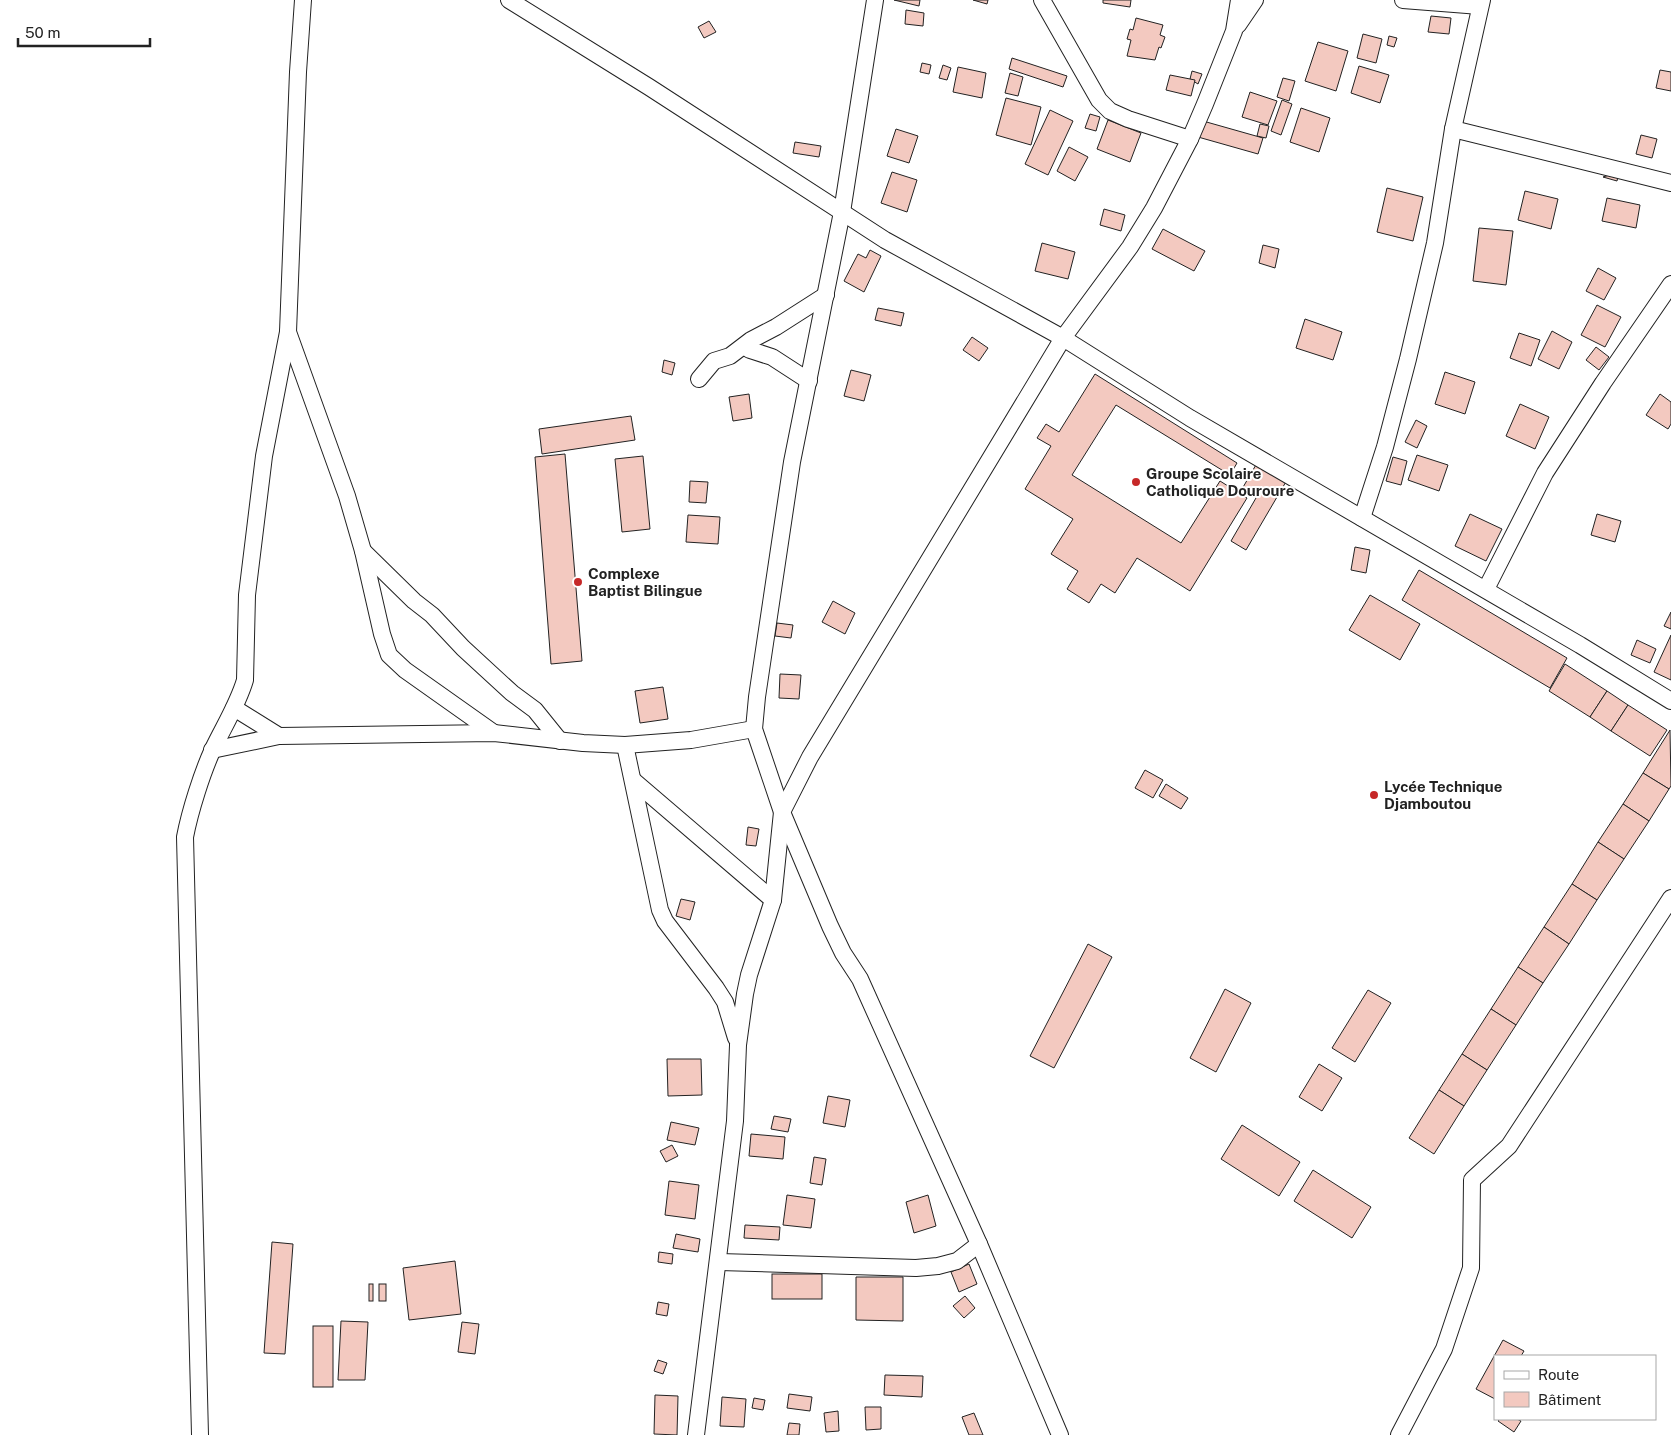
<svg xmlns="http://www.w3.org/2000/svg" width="1671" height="1435" viewBox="0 0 1671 1435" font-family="'Public Sans',sans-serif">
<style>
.building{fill:#f3c9c0;stroke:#222}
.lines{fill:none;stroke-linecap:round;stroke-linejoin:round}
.minor-casing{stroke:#222;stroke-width:18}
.minor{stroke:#fff;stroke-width:16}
.poi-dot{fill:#c62828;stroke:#fff;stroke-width:2}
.labels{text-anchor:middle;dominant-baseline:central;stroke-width:4;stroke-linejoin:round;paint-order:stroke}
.poi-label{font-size:15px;font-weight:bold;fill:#222;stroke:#fff;text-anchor:start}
</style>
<rect width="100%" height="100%" fill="#fff"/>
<g class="building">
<polygon points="894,0 920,0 919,6"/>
<polygon points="973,0 988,0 987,4"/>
<polygon points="1103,0 1131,0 1130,7 1103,3"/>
<polygon points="906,10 924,13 923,26 905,24"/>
<polygon points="1431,16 1451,18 1449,34 1428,32"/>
<polygon points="1136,18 1163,25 1160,35 1165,37 1161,48 1159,47 1155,60 1127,56 1131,40 1127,39 1130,29 1133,30"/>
<polygon points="709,21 716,32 704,38 698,27"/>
<polygon points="1363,34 1382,39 1376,63 1357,58"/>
<polygon points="1389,36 1397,38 1394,47 1387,45"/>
<polygon points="1318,42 1348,51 1336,91 1305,81"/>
<polygon points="1012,58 1067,76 1063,87 1009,69"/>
<polygon points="922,63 931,65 929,74 920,72"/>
<polygon points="943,65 951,68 947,80 939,78"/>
<polygon points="1359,66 1389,75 1380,103 1351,93"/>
<polygon points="958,67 986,73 982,98 953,92"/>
<polygon points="1660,70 1671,72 1671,91 1656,88"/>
<polygon points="1192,71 1202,74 1198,84 1190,79"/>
<polygon points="1010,73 1023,77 1018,96 1005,93"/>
<polygon points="1170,75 1195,80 1191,96 1166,90"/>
<polygon points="1283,78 1295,81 1289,101 1277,97"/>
<polygon points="1250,92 1277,101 1268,125 1242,117"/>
<polygon points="1006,98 1041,107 1031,145 996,135"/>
<polygon points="1282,100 1292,104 1281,135 1271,131"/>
<polygon points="1301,108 1330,118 1319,152 1290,142"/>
<polygon points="1050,110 1073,121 1048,175 1025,164"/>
<polygon points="1090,114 1100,117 1096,131 1085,128"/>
<polygon points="1108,120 1141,133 1130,162 1097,149"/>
<polygon points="1203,121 1263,138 1258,154 1198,137"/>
<polygon points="1260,124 1269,126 1266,138 1257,136"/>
<polygon points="896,129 918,136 909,163 887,156"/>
<polygon points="1641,135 1657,139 1652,158 1636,154"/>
<polygon points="795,142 821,146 819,157 793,153"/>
<polygon points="1069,147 1088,157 1075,181 1057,171"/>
<polygon points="892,172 917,180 907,212 881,203"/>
<polygon points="1619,172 1617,181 1603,177"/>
<polygon points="1387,188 1423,197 1413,241 1377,232"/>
<polygon points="1525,191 1558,199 1551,229 1518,220"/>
<polygon points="1607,198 1640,205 1636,228 1602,221"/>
<polygon points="1104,209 1125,215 1121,231 1100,225"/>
<polygon points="1479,228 1513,231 1506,285 1473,281"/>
<polygon points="1163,229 1205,251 1194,271 1152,249"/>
<polygon points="1042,243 1075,252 1068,279 1035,271"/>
<polygon points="1263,245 1279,249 1275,268 1259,263"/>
<polygon points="870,250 881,256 864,292 844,281 858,254 866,258"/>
<polygon points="1598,268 1616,278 1604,300 1586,291"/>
<polygon points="1597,305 1621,317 1605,347 1581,335"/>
<polygon points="878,308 904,313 901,326 875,320"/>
<polygon points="1305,319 1342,332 1333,360 1296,348"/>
<polygon points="1552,331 1572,342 1559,369 1538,359"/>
<polygon points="1519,333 1540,340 1531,366 1510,358"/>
<polygon points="972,337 988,348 979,361 963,350"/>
<polygon points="1596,347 1609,357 1599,370 1586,360"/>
<polygon points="664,360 675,363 672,375 662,372"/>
<polygon points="851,370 871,375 864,401 844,396"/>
<polygon points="1445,372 1475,382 1465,414 1435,404"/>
<polygon points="1095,374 1237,463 1230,475 1116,405 1072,475 1181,543 1220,481 1247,498 1190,591 1137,558 1115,593 1101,584 1089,603 1067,589 1078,571 1051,554 1073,519 1025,489 1051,446 1037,438 1046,424 1059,432"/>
<polygon points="749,394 752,418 733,421 729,397"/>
<polygon points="1660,394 1671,402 1671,424 1668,429 1646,415"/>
<polygon points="1520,404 1549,417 1535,449 1506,436"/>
<polygon points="631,416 635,440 542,454 539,429"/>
<polygon points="1416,420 1427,426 1417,448 1405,442"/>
<polygon points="565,454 582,661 551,664 535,457"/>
<polygon points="1417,455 1448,465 1439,491 1408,480"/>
<polygon points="643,456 650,529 622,532 615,459"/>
<polygon points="1393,457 1407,461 1401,485 1386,481"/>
<polygon points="1257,463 1287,480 1246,550 1231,541 1256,498 1242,489"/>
<polygon points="690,481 708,482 706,503 689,502"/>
<polygon points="1470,514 1502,529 1486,561 1455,546"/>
<polygon points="1597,514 1621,521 1615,542 1591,535"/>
<polygon points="688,515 720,517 718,544 686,542"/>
<polygon points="1355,547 1370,550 1366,573 1351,570"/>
<polygon points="1419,570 1567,658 1550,688 1402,600"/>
<polygon points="1370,595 1420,624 1400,660 1349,630"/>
<polygon points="833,601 855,613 845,634 822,622"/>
<polygon points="1671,612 1671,629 1664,626"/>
<polygon points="777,623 793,625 791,638 775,636"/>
<polygon points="1671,635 1671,680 1654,672"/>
<polygon points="1637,640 1656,649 1650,663 1631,655"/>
<polygon points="1565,664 1607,691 1590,717 1549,691"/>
<polygon points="780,674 801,675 799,699 779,698"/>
<polygon points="663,687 668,719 640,723 635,691"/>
<polygon points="1607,691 1628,705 1611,731 1590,717"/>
<polygon points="1628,705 1667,730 1650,756 1611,731"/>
<polygon points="1670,730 1671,786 1669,789 1643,773"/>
<polygon points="1145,770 1163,780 1153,798 1135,788"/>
<polygon points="1643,773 1669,789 1649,821 1623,804"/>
<polygon points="1166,784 1188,798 1181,809 1159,796"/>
<polygon points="1623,804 1649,821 1624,859 1598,842"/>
<polygon points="748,827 759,829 756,846 746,845"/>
<polygon points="1598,842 1624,859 1597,900 1572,884"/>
<polygon points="1572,884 1597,900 1569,944 1544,927"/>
<polygon points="681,899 695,902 690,920 676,916"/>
<polygon points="1544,927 1569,944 1543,983 1518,967"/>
<polygon points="1088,944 1112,957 1054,1068 1030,1056"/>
<polygon points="1518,967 1543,983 1516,1025 1491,1009"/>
<polygon points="1225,989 1251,1003 1216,1072 1190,1058"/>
<polygon points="1368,990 1391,1003 1355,1062 1332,1048"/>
<polygon points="1491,1009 1516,1025 1487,1070 1462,1054"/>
<polygon points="1462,1054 1487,1070 1464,1106 1439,1090"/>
<polygon points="667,1059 701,1059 702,1095 668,1096"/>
<polygon points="1319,1064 1342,1078 1322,1111 1299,1097"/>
<polygon points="1439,1090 1464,1106 1434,1154 1409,1138"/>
<polygon points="828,1096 850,1100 845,1127 823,1123"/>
<polygon points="774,1116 791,1119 788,1132 771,1129"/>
<polygon points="671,1122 699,1128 695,1145 667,1140"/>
<polygon points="1242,1125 1300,1162 1279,1196 1221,1159"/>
<polygon points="751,1134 785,1137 783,1159 749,1156"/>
<polygon points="672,1145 678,1156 666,1162 660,1151"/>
<polygon points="814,1157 826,1159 822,1185 810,1183"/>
<polygon points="1313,1170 1371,1207 1352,1238 1294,1201"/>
<polygon points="669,1181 699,1185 695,1219 665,1215"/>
<polygon points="787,1195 815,1199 811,1228 783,1225"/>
<polygon points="928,1195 936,1226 914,1233 906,1202"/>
<polygon points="745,1225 780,1227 779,1240 744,1238"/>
<polygon points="676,1234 700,1239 698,1252 673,1248"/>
<polygon points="272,1242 293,1244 285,1354 264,1353"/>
<polygon points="659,1252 673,1254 672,1264 658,1262"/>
<polygon points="455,1261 461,1314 409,1320 403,1268"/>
<polygon points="969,1264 977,1284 959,1292 951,1272"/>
<rect x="772" y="1274" width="50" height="25"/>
<polygon points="856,1277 903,1277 903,1321 856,1320"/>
<rect x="369" y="1284" width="4" height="17"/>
<rect x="379" y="1284" width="7" height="17"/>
<polygon points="965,1296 975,1308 964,1318 953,1306"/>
<polygon points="658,1302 669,1304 667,1316 656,1314"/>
<polygon points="341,1321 368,1322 365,1380 338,1380"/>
<polygon points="462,1322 479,1324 475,1354 458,1352"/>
<rect x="313" y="1326" width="20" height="61"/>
<polygon points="1503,1340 1524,1351 1521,1356 1495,1356 1495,1399 1476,1389"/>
<polygon points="658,1360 667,1363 663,1374 654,1371"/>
<polygon points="885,1375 923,1376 922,1397 884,1395"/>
<polygon points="789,1394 812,1397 810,1411 787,1408"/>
<polygon points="655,1395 678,1396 677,1435 654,1434"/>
<polygon points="722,1397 746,1399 744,1427 720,1426"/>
<polygon points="754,1398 765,1400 763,1410 752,1408"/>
<polygon points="865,1407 881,1407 881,1429 866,1430"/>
<polygon points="838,1411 839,1431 826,1432 824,1413"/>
<polygon points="974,1413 983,1435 969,1435 962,1417"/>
<polygon points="1500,1419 1517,1419 1521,1421 1514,1432 1498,1421"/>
<polygon points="789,1423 800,1424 799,1435 787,1435"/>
</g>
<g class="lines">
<g class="minor-casing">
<g id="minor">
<polyline points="509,0 649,87 885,240 1063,338 1190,418 1580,645 1671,701"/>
<polyline points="875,0 842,212 792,462 757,697 754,729 782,812 830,926 843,953 860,979 979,1244 1060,1435"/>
<polyline points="1042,0 1099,100 1110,111 1128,119 1190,139"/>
<polyline points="1403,0 1480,6"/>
<polyline points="1238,25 1255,0"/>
<polyline points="1453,129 1671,183"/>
<polyline points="288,332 347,496 363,551 382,634 389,655 405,670 494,733"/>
<polyline points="744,346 750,350 772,357 809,381"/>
<polyline points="699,379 714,361 730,356 751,340 776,327 826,295"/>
<polyline points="1362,518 1385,447 1408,359 1435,243 1453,129 1482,0"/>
<polyline points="363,551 414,601 432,615 463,648 512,693 535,710 560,741"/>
<polyline points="1486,589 1545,473 1603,383 1671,284"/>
<polyline points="234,708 279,736"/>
<polyline points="625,745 660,910 665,921 716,988 725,1002 736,1038"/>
<polyline points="212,750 279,736 494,733 583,743 625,745 691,740 754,729"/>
<polyline points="634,781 773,900"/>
<polyline points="719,1262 916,1268 938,1266 957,1261 979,1244"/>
<path d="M200 1435 185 837C190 811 202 773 213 749 224 726 238 704 245 680L247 595 264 456 288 332 298 72 303 0"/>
<polyline points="696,1435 735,1121 738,1045 745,994 749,975 773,900 782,812 810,757 1063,338 1130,247 1154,208 1190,139 1205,104 1234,31 1239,0"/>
<polyline points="1399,1435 1444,1349 1471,1268 1472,1180 1509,1146 1671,898"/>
</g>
</g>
<use href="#minor" class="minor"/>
</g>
<g class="poi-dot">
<circle cx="1136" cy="482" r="5"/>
<circle cx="578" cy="582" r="5"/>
<circle cx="1374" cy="795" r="5"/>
</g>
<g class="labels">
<g class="poi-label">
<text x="1146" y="473">Groupe Scolaire<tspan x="1146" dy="17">Catholique Douroure</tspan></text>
<text x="588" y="573">Complexe<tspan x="588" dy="17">Baptist Bilingue</tspan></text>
<text x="1384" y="786">Lycée Technique<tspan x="1384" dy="17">Djamboutou</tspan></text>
</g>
</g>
<rect x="1494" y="1355" width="162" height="65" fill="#ffffff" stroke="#a7a7a7"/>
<rect x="1504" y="1371" width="25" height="8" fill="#ffffff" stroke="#a7a7a7"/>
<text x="1538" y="1380" font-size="15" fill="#222222">Route</text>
<rect x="1504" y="1392" width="25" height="15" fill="#f3c9c0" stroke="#a7a7a7"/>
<text x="1538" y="1405" font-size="15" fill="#222222">Bâtiment</text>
<path d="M18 38v8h132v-8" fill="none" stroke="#222222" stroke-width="2.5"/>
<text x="25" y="38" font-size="15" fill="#222222" stroke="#ffffff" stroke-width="4" paint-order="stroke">50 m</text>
</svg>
